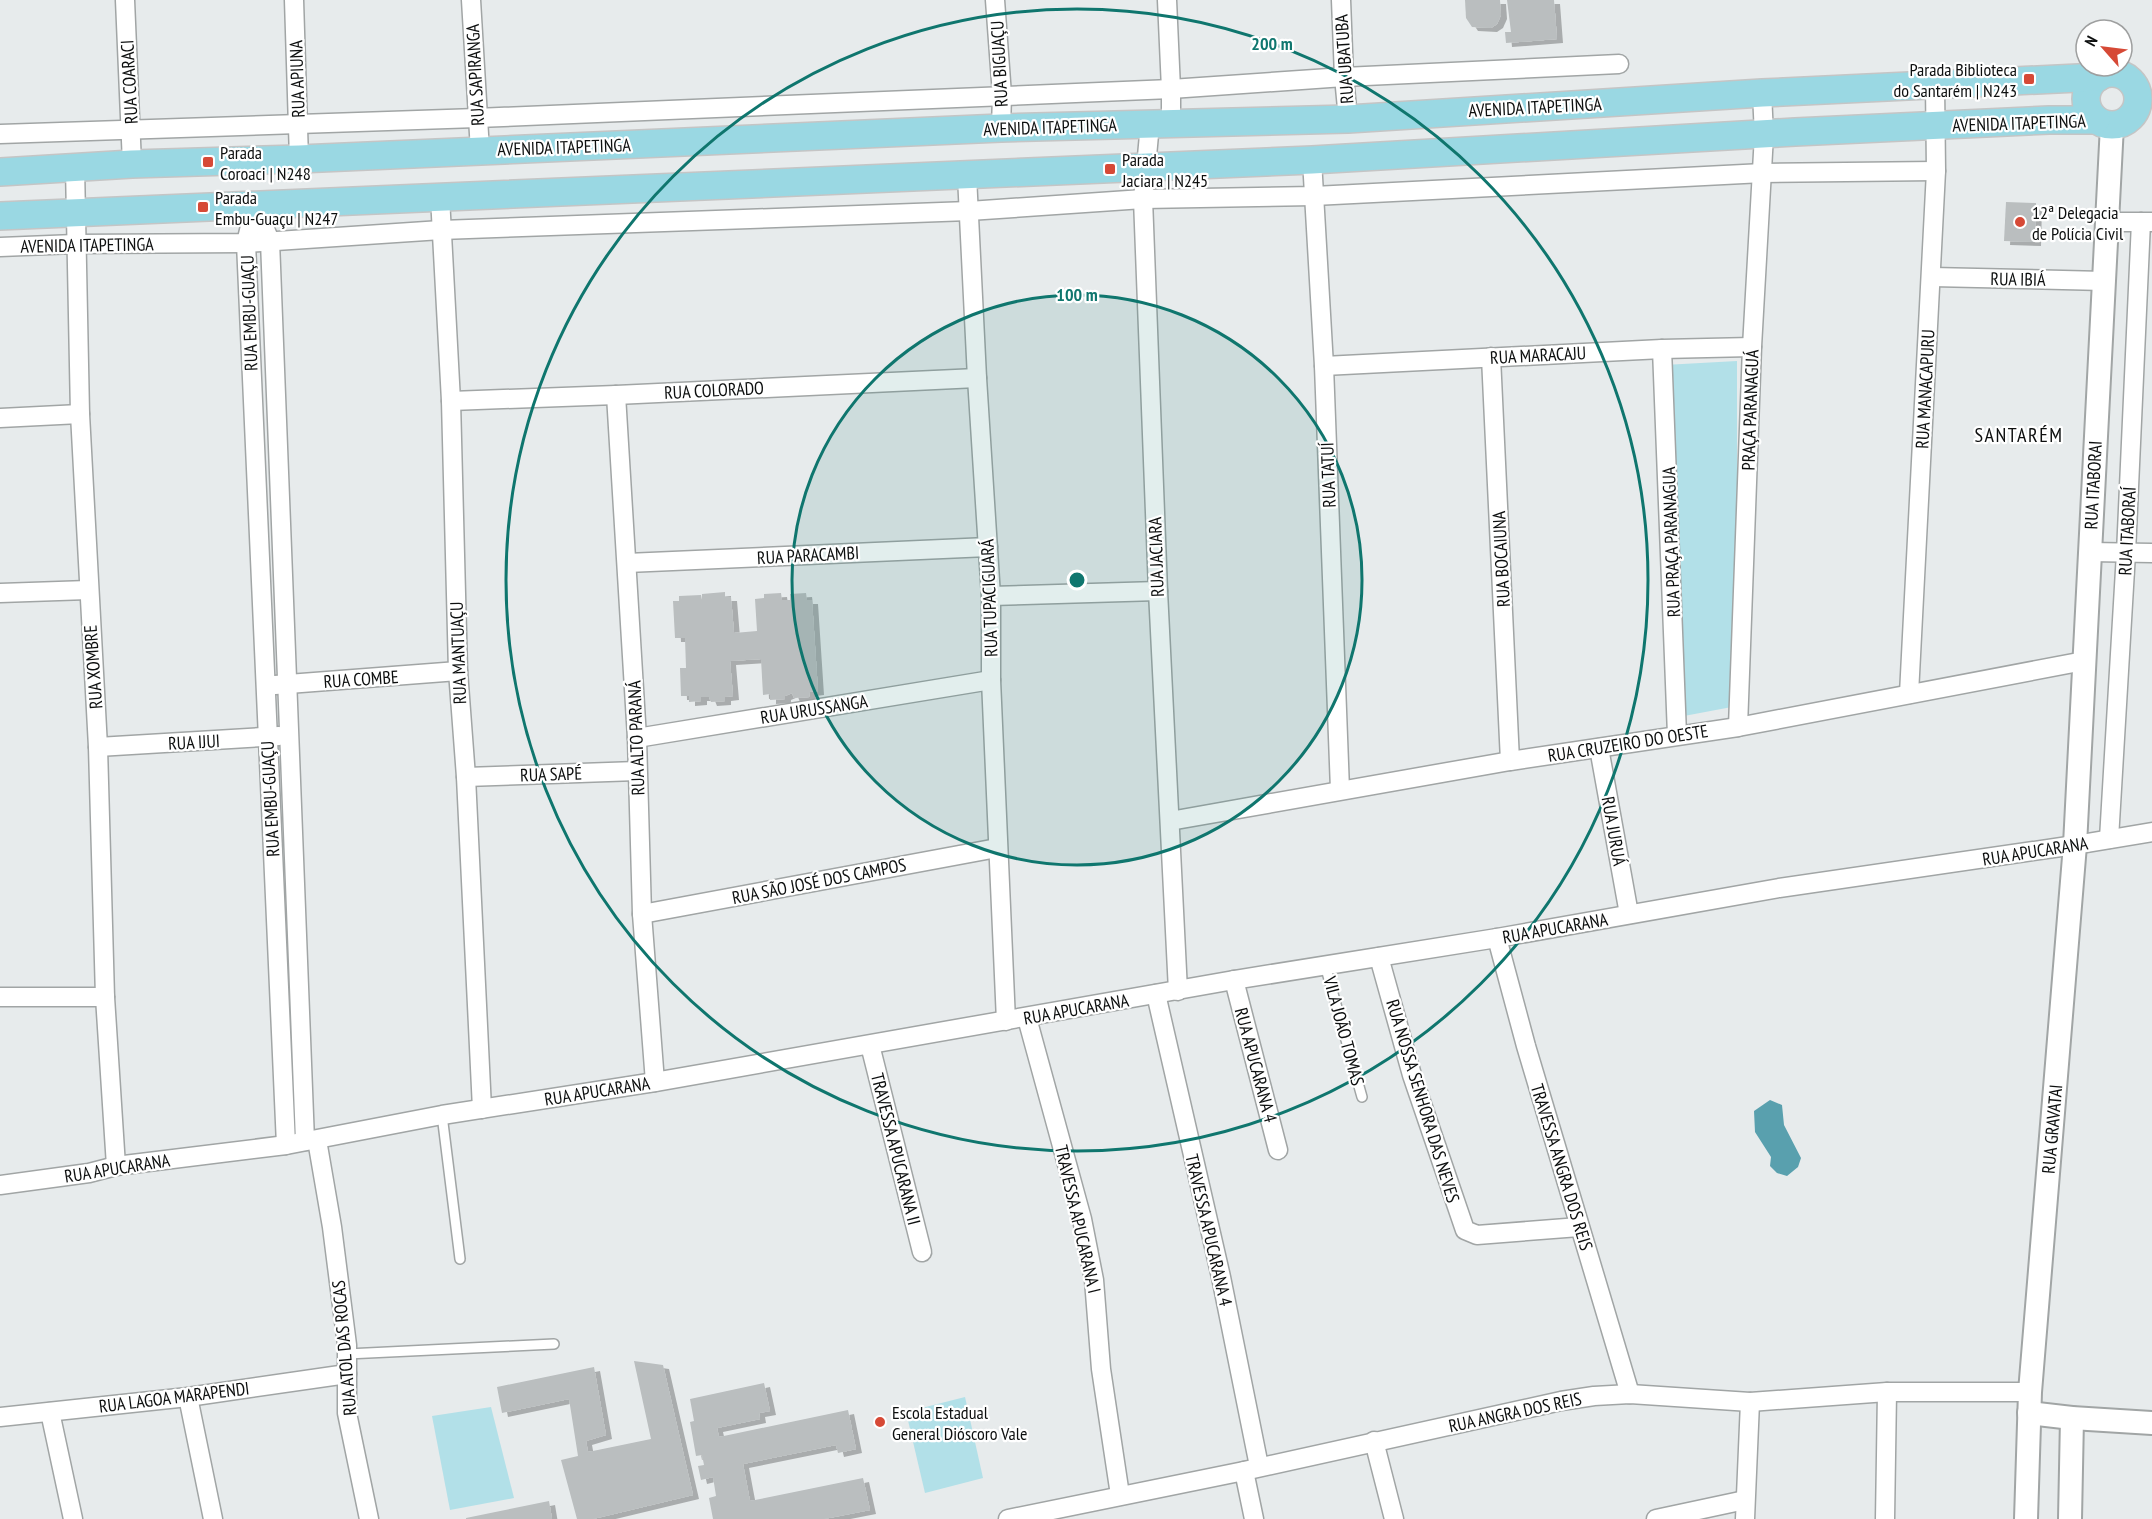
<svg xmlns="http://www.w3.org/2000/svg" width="2152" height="1519" viewBox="0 0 2152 1519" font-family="'PT Sans Narrow',sans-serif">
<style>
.green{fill:#b2e0e8}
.water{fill:#59a0ae}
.building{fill:#babebf;filter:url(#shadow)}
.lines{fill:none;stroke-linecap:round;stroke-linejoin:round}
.service-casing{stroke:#a1a5a5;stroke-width:12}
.minor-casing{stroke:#a1a5a5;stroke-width:21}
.tertiary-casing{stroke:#a1a5a5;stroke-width:26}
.primary-casing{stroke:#c5c5c5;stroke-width:30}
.service{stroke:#fff;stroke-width:9}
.minor{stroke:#fff;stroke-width:18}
.tertiary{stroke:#fff;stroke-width:22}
.primary{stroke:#9ad8e3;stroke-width:27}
.ring{fill:none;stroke:#0f766e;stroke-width:3}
.poi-dot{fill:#d64936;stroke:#fff;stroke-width:2}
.labels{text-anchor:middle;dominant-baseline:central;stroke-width:4.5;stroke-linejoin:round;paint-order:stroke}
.street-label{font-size:18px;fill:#0d0f0f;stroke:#fff}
.poi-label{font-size:18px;fill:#0d0f0f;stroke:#fff;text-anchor:start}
.neighbourhood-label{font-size:20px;letter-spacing:1.5px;fill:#0d0f0f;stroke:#fff}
.centre{fill:#0f766e;stroke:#fff;stroke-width:3}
.ring-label{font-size:18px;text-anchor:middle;font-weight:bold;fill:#0f766e;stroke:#fff;stroke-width:4.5;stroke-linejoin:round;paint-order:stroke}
</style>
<defs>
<filter id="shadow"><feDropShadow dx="6" dy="4" stdDeviation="0" flood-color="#0004"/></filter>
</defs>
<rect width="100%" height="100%" fill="#e7ebec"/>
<g class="green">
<polygon points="1737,361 1737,706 1684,716 1664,365"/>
<polygon points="965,1397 983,1478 925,1493 906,1412"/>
<polygon points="491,1407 514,1498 450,1510 432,1416"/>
</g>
<polygon class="water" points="1770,1100 1782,1105 1784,1125 1801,1158 1798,1167 1787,1176 1777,1173 1770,1166 1771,1157 1755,1132 1754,1111"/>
<g class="building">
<polygon points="1465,0 1500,0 1501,15 1497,24 1491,28 1472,27 1466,18"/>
<polygon points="1507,0 1554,0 1557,39 1506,43 1505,32 1511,32"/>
<polygon points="2006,202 2036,203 2035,242 2004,241"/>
<polygon points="725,592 725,597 731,597 734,633 757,631 755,599 764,598 764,594 781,593 782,600 790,600 790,594 806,593 807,600 812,600 818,691 810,692 809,697 794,698 792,693 785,696 785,699 770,700 770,694 763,695 761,659 730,661 733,696 725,697 725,701 711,702 709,697 701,697 701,701 689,702 689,696 681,696 680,668 686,668 685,638 675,638 673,601 679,601 679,596 701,595 702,600 702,594"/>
<polygon points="634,1361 663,1365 693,1495 593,1519 577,1519 561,1460 578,1456 569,1399 502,1413 497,1387 594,1367 606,1435 586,1441 588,1452 651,1439"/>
<polygon points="764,1383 770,1411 759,1413 760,1419 717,1428 719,1437 848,1410 856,1449 838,1453 836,1445 743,1464 750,1501 863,1478 870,1510 824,1519 713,1519 709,1498 716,1496 713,1477 701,1480 698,1466 704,1465 702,1455 696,1456 690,1422 694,1421 690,1399"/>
<polygon points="549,1501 552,1519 466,1519 466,1518"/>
</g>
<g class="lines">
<g class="service-casing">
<g id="service">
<polyline points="1325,965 1362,1097"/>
<polyline points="442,1115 460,1259"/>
<polyline points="347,1354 554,1344"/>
</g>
</g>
<g class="minor-casing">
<g id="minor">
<polyline points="125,0 132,164"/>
<polyline points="294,0 299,159"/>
<polyline points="471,0 480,151"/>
<polyline points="995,0 1002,95 1001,128"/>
<polyline points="1167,0 1171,89 1171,125"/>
<polyline points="1341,0 1344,77 1348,119"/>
<polyline points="1150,124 1143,199 1158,591 1178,991"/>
<polyline points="0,134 477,118 1171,89 1344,77 1619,64"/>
<polyline points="1312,160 1324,366 1340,790"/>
<polyline points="75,167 80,414 98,747 105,997 116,1166"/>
<polyline points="967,176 977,378 991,596 991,680 1006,1021"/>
<polyline points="440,197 451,401 458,671 466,777 482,1109"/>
<polyline points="255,205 246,243 286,1145"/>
<polyline points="255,205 270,241 305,1141"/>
<polyline points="2107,222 2152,222"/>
<polyline points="0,247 75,244 246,243 441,230 969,211 1143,199 1314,196 1763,173 1936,171"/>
<polyline points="1932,277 2104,281"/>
<polyline points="1662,349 1677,735"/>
<polyline points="1491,357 1510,761"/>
<polyline points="1324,366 1662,349 1752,347"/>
<polyline points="616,395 637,738 642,914 655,1082"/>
<polyline points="451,401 616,395 977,378"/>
<polyline points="0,418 80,414"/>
<polyline points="2090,552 2152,553"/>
<polyline points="627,563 988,547"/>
<polyline points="0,593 88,590"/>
<polyline points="991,596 1158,591"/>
<polyline points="275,685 458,671"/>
<polyline points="1909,694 1936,171 1935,85"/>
<polyline points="1738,727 1752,347 1764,135 1762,93"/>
<polyline points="637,738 991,680"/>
<polyline points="98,747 279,736"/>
<polyline points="1599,748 1629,914"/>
<polyline points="466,777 637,771"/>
<polyline points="1170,821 1510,761 1738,727 2084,661"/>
<polyline points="2109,839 2126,553 2141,222"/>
<polyline points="642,914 997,848"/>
<polyline points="1497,938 1526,1046 1630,1394"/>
<polyline points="1379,957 1412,1075 1465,1230 1477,1235 1579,1227"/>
<polyline points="1234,980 1278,1150"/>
<polyline points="1156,994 1221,1277 1259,1466"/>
<polyline points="0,997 105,997"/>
<polyline points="1027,1018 1082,1219 1094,1280 1101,1369 1120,1495"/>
<polyline points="870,1045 922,1252"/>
<polyline points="317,1140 332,1227 347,1345 347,1413 369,1519"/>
<polyline points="0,1185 89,1173 116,1166 286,1145 442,1115 655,1082 1234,980 1497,938 1779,888 2075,845 2152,832"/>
<polyline points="188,1397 213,1519"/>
<polyline points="50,1412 73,1519"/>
<polyline points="0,1417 188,1397 347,1374"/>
<polyline points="1374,1441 1394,1519"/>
<polyline points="1244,1471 1254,1519"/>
<polyline points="1008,1519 1244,1471 1561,1401 1594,1396 1630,1394 1750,1402 1887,1392 2030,1392"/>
<polyline points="1656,1519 1745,1500"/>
<polyline points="1745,1519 1750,1402"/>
<polyline points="1885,1519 1887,1392"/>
</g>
</g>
<g class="tertiary-casing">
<g id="tertiary">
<polyline points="2029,1413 2072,1418 2152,1423"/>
<polyline points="2026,1519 2030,1392 2075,845 2112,125"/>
<polyline points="2070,1519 2072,1418"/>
</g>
</g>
<g class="primary-casing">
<g id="primary">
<circle cx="2112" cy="99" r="26"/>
<polyline points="0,172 132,164 299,159 1001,128 1348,119 1762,93 2099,77"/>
<polyline points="0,216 1312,160 1795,132 2049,120 2096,120"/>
</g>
</g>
<use href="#service" class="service"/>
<use href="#minor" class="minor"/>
<use href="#tertiary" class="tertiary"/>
<use href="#primary" class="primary"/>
</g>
<circle cx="1077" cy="580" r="285" fill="#0f766e" fill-opacity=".12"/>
<g class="ring">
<circle cx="1077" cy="580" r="285"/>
<circle cx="1077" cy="580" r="571"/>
</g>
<g class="poi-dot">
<rect x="2023" y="73" width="12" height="12" rx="3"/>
<rect x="202" y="156" width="12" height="12" rx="3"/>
<rect x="1104" y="163" width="12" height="12" rx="3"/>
<rect x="197" y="201" width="12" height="12" rx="3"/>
<circle cx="2020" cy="222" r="6"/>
<circle cx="880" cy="1422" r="6"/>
</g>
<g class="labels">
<g class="street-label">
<text transform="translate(1344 59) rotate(-94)">RUA UBATUBA</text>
<text transform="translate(999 64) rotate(-93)">RUA BIGUAÇU</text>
<text transform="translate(475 75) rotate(-93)">RUA SAPIRANGA</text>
<text transform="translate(297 79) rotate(-92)">RUA APIUNA</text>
<text transform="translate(129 82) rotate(-93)">RUA COARACI</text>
<text transform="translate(1535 107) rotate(-3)">AVENIDA ITAPETINGA</text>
<text transform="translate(2019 123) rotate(-2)">AVENIDA ITAPETINGA</text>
<text transform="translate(1050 127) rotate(-2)">AVENIDA ITAPETINGA</text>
<text transform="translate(564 147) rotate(-2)">AVENIDA ITAPETINGA</text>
<text transform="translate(87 245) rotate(-1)">AVENIDA ITAPETINGA</text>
<text transform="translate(2018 279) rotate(1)">RUA IBIÁ</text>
<text transform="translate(249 313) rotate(-92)">RUA EMBU-GUAÇU</text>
<text transform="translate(1538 355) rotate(-3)">RUA MARACAJU</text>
<text transform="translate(1925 389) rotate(-87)">RUA MANACAPURU</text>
<text transform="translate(714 390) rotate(-3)">RUA COLORADO</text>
<text transform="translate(1750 410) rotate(-88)">PRAÇA PARANAGUÁ</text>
<text transform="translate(1328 475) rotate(-92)">RUA TATUÍ</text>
<text transform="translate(2093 485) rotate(-87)">RUA ITABORAI</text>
<text transform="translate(2127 531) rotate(-87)">RUA ITABORAÍ</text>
<text transform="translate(1671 542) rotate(-92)">RUA PRAÇA PARANAGUA</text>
<text transform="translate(808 555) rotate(-3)">RUA PARACAMBI</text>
<text transform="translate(1156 557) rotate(-92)">RUA JACIARA</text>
<text transform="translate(1501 559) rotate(-93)">RUA BOCAIUNA</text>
<text transform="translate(989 598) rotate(-92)">RUA TUPACIGUARÁ</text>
<text transform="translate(458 653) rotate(-92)">RUA MANTUAÇU</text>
<text transform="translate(93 667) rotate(-94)">RUA XOMBRE</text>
<text transform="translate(361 679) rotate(-4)">RUA COMBE</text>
<text transform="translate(814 709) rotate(-9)">RUA URUSSANGA</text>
<text transform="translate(636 738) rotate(-92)">RUA ALTO PARANÁ</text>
<text transform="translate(194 742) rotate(-3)">RUA IJUI</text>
<text transform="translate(1628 743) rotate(-9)">RUA CRUZEIRO DO OESTE</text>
<text transform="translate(551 774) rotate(-2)">RUA SAPÉ</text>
<text transform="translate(270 799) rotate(-93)">RUA EMBU-GUAÇU</text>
<text transform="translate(1614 831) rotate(80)">RUA JURUÁ</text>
<text transform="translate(2035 851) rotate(-9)">RUA APUCARANA</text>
<text transform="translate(819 881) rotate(-11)">RUA SÃO JOSÉ DOS CAMPOS</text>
<text transform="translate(1555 928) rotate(-10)">RUA APUCARANA</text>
<text transform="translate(1076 1009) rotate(-10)">RUA APUCARANA</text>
<text transform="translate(1344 1031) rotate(75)">VILA JOÃO TOMAS</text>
<text transform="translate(1256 1065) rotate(75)">RUA APUCARANA 4</text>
<text transform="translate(597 1091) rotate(-9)">RUA APUCARANA</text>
<text transform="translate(1423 1101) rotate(73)">RUA NOSSA SENHORA DAS NEVES</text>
<text transform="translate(2052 1129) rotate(-85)">RUA GRAVATAI</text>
<text transform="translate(896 1149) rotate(76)">TRAVESSA APUCARANA II</text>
<text transform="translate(1562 1167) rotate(73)">TRAVESSA ANGRA DOS REIS</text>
<text transform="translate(117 1168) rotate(-9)">RUA APUCARANA</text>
<text transform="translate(1078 1219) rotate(77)">TRAVESSA APUCARANA I</text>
<text transform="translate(1209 1230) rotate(77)">TRAVESSA APUCARANA 4</text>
<text transform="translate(344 1348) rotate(-95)">RUA ATOL DAS ROCAS</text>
<text transform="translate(174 1397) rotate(-7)">RUA LAGOA MARAPENDI</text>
<text transform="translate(1515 1412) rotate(-12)">RUA ANGRA DOS REIS</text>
</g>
<g class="poi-label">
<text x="2017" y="69" text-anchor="end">Parada Biblioteca<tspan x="2017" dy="21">do Santarém | N243</tspan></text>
<text x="220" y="152">Parada<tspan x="220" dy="21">Coroaci | N248</tspan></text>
<text x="1122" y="159">Parada<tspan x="1122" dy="21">Jaciara | N245</tspan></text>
<text x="215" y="197">Parada<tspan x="215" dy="21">Embu-Guaçu | N247</tspan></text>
<text x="2032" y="212">12ª Delegacia<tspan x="2032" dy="21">de Polícia Civil</tspan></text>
<text x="892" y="1412">Escola Estadual<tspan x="892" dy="21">General Dióscoro Vale</tspan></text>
</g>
<g class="neighbourhood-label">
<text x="2019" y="435">SANTARÉM</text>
</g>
</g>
<circle cx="1077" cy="580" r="9" class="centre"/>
<g class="ring-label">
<text x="1272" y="50">200 m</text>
<text x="1077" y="301">100 m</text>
</g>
<g transform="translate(2104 48) rotate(298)"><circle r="28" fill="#ffffff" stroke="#9e9f9f" stroke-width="1.5"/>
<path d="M0-4.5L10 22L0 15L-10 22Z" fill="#d64936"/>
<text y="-9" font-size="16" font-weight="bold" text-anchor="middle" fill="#0d0f0f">N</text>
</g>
</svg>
